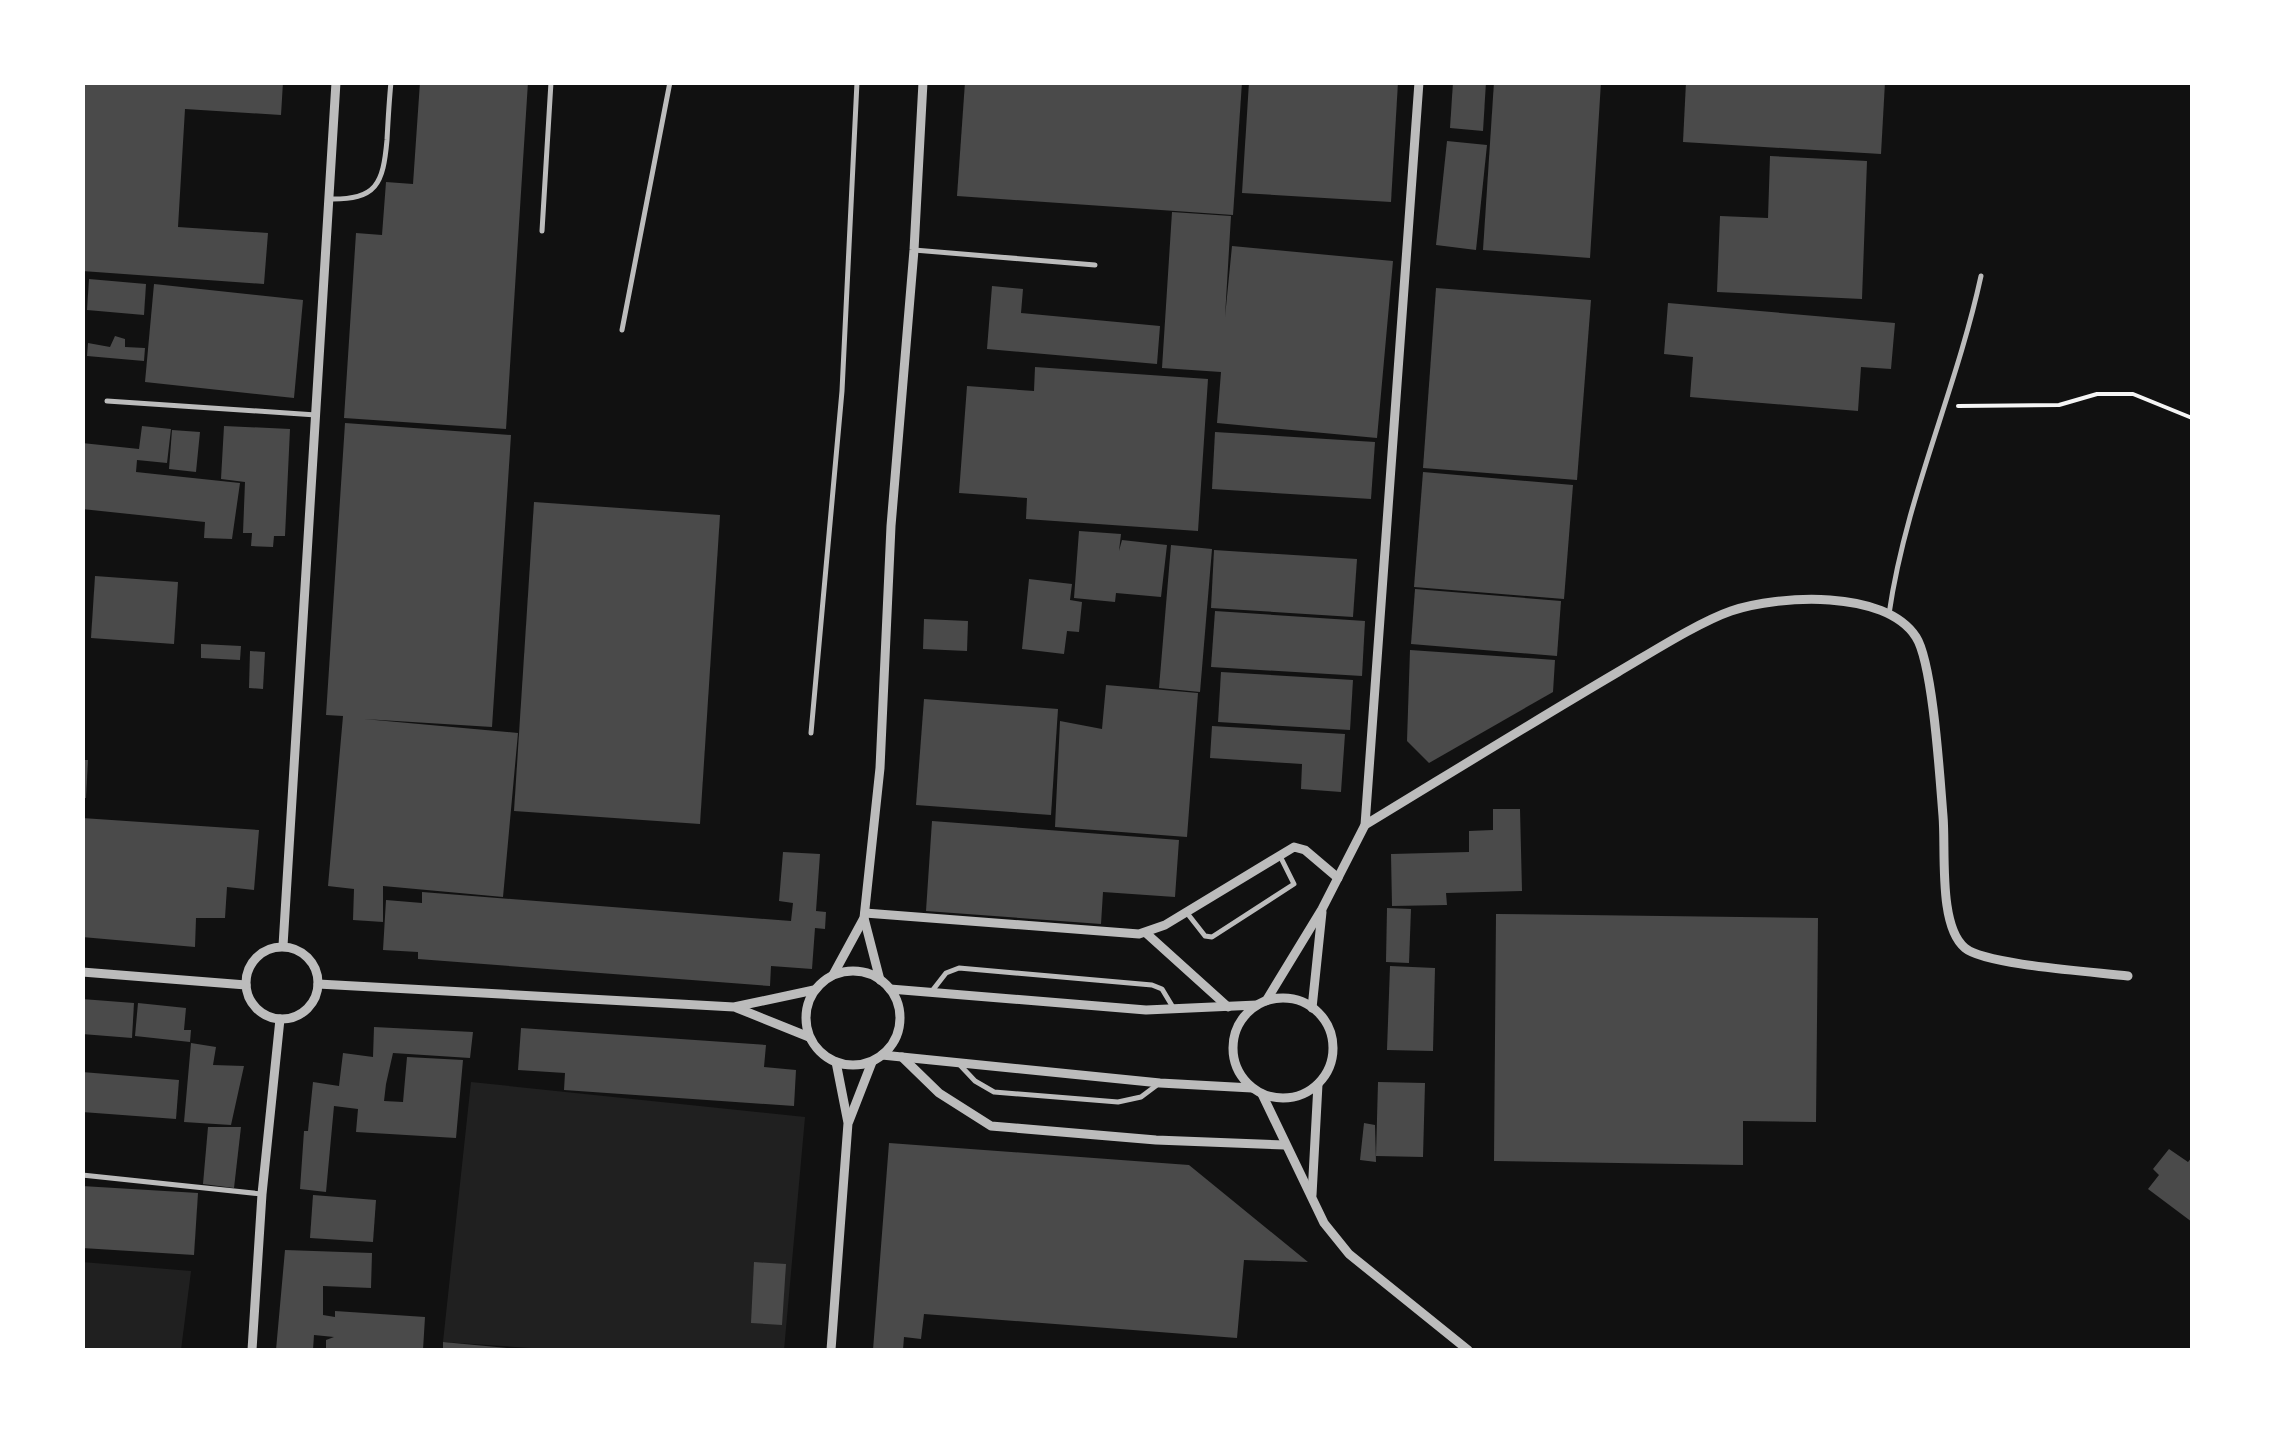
<svg xmlns="http://www.w3.org/2000/svg" width="2275" height="1433" viewBox="0 0 2275 1433" font-family="'Open Sans',sans-serif">
<style>
.green{fill:#202020}
.building{fill:#4a4a4a}
.lines{fill:none;stroke-linecap:round;stroke-linejoin:round}
.path{stroke:#f5f5f5;stroke-width:4}
.service{stroke:#bcbcbc;stroke-width:5}
.minor{stroke:#bcbcbc;stroke-width:9}
</style>
<rect width="100%" height="100%" fill="#111"/>
<g class="green">
<polygon points="471,1082 805,1117 784,1350 561,1350 443,1342"/>
<polygon points="82,1262 191,1271 181,1350 83,1350"/>
</g>
<g class="building">
<polygon points="82,82 283,82 281,115 185,109 178,227 268,233 264,284 82,271"/>
<polygon points="420,82 528,82 506,429 344,418 356,233 382,235 386,182 413,184"/>
<polygon points="965,82 1242,82 1233,215 957,196"/>
<polygon points="1249,82 1398,82 1391,202 1242,193"/>
<polygon points="1453,82 1486,82 1483,131 1450,128"/>
<polygon points="1494,82 1601,82 1590,258 1483,250"/>
<polygon points="1686,82 1885,82 1881,154 1683,142"/>
<polygon points="1447,141 1487,145 1476,250 1436,245"/>
<polygon points="1770,156 1867,161 1862,299 1717,292 1720,216 1768,218"/>
<polygon points="1172,212 1231,216 1225,317 1232,246 1393,261 1377,438 1217,423 1221,372 1162,368"/>
<polygon points="89,279 146,284 144,315 87,310"/>
<polygon points="154,284 303,300 294,398 145,382"/>
<polygon points="992,286 1023,289 1021,313 1160,326 1157,364 987,349"/>
<polygon points="1436,288 1591,300 1577,480 1423,468"/>
<polygon points="1668,303 1895,323 1891,369 1861,367 1858,411 1690,397 1693,357 1664,354"/>
<polygon points="115,336 125,339 125,347 145,348 144,361 87,356 88,343 110,347"/>
<polygon points="1035,367 1208,379 1198,531 1026,519 1027,498 959,493 967,386 1034,391"/>
<polygon points="345,423 511,435 492,727 364,719 518,733 503,897 383,886 383,922 353,920 354,889 328,886 343,716 326,715"/>
<polygon points="142,426 171,429 167,463 137,460 136,472 240,483 232,539 204,538 205,522 82,509 82,443 139,449"/>
<polygon points="224,426 290,429 285,536 274,536 273,547 251,546 252,533 243,533 245,482 221,479"/>
<polygon points="172,430 200,432 196,472 169,469"/>
<polygon points="1215,432 1375,442 1371,499 1212,489"/>
<polygon points="1423,472 1573,485 1564,599 1414,587"/>
<polygon points="534,502 720,515 700,824 514,811"/>
<polygon points="1079,531 1121,534 1119,551 1122,540 1167,545 1161,597 1116,593 1115,602 1074,598"/>
<polygon points="1171,545 1212,549 1200,692 1159,688"/>
<polygon points="1214,550 1357,559 1353,617 1211,608"/>
<polygon points="95,576 178,582 174,644 91,638"/>
<polygon points="1029,579 1072,584 1070,600 1082,602 1079,632 1067,631 1064,654 1022,649"/>
<polygon points="1415,589 1561,601 1557,656 1411,644"/>
<polygon points="1215,611 1365,621 1362,676 1211,667"/>
<polygon points="924,619 968,621 967,651 923,649"/>
<polygon points="201,644 241,646 240,660 201,658"/>
<polygon points="1410,650 1555,660 1553,692 1429,763 1407,741"/>
<polygon points="250,651 265,652 263,689 249,688"/>
<polygon points="1221,672 1353,680 1350,730 1218,722"/>
<polygon points="1106,685 1198,693 1187,837 1055,827 1060,721 1102,729"/>
<polygon points="924,699 1058,709 1051,815 916,805"/>
<polygon points="1212,726 1345,734 1341,792 1301,789 1302,764 1210,758"/>
<polygon points="82,760 88,760 86,798 82,798"/>
<polygon points="1493,809 1520,809 1522,891 1446,893 1447,905 1392,906 1391,854 1469,852 1469,831 1493,830"/>
<polygon points="82,818 259,830 254,890 227,887 225,918 196,918 195,947 82,937"/>
<polygon points="932,821 1179,840 1175,897 1103,892 1101,924 926,911"/>
<polygon points="783,852 820,854 816,911 826,912 825,929 815,928 812,969 771,966 770,986 418,959 418,952 383,950 386,900 422,903 422,892 791,921 793,903 779,901"/>
<polygon points="1387,908 1411,909 1409,963 1386,962"/>
<polygon points="1496,914 1818,918 1816,1122 1743,1121 1743,1165 1494,1161"/>
<polygon points="1390,966 1435,968 1433,1051 1387,1050"/>
<polygon points="82,999 134,1003 132,1038 82,1034"/>
<polygon points="138,1003 186,1008 184,1030 191,1030 190,1042 135,1036"/>
<polygon points="374,1027 473,1032 470,1058 393,1053 386,1084 384,1101 403,1102 407,1057 463,1060 456,1138 356,1132 358,1109 334,1106 326,1192 300,1189 304,1131 308,1131 313,1082 339,1086 343,1053 373,1057"/>
<polygon points="521,1028 766,1045 764,1067 796,1070 794,1106 564,1090 565,1073 518,1070"/>
<polygon points="191,1043 216,1047 213,1065 244,1066 231,1125 184,1122"/>
<polygon points="82,1072 179,1080 176,1119 82,1112"/>
<polygon points="1378,1082 1425,1083 1423,1157 1376,1156"/>
<polygon points="1364,1123 1375,1125 1376,1162 1360,1160"/>
<polygon points="208,1127 241,1127 234,1188 203,1184"/>
<polygon points="889,1143 1189,1165 1308,1262 1244,1260 1237,1338 924,1314 921,1339 904,1337 903,1350 873,1350"/>
<polygon points="2169,1149 2188,1162 2192,1157 2192,1222 2148,1189 2159,1175 2153,1169"/>
<polygon points="82,1186 198,1193 194,1255 82,1248"/>
<polygon points="313,1195 376,1200 373,1242 310,1238"/>
<polygon points="285,1250 372,1253 371,1288 323,1286 323,1315 335,1317 335,1311 425,1317 423,1350 326,1350 326,1340 334,1337 314,1335 313,1350 276,1350"/>
<polygon points="754,1262 786,1264 782,1325 751,1323"/>
<polygon points="443,1342 507,1348 507,1350 443,1350"/>
</g>
<g class="lines">
<polyline class="path" points="1958,406 2059,405 2097,394 2133,394 2192,418"/>
<g class="service">
<path d="M329 199C377 200 383 184 387 140 388 121 389 102 391 82"/>
<polyline points="542,231 551,82"/>
<polyline points="914,250 1095,265"/>
<polyline points="622,330 670,82"/>
<polyline points="107,401 316,415"/>
<path d="M1889 614C1906 497 1956 391 1981 276"/>
<polyline points="811,733 842,391 857,82"/>
<polyline points="1187,913 1205,936 1212,937 1294,884 1280,856"/>
<polyline points="932,991 946,973 959,968 1152,985 1162,989 1174,1009"/>
<polyline points="959,1064 975,1081 994,1092 1118,1102 1141,1097 1157,1085"/>
<polyline points="82,1175 262,1194"/>
</g>
<g class="minor">
<path d="M1365 825C1449 774 1533 722 1618 672 1649 654 1699 622 1731 611 1779 595 1885 589 1916 637 1933 663 1940 780 1943 816 1946 850 1938 926 1965 948 1985 965 2096 972 2128 976"/>
<polyline points="865,913 1139,934 1165,925 1294,847 1305,850 1338,878"/>
<polyline points="864,918 880,980"/>
<polyline points="1146,933 1228,1007"/>
<polyline points="283,946 336,82"/>
<circle cx="282" cy="983" r="36"/>
<circle cx="853" cy="1018" r="47"/>
<polyline points="82,972 246,985"/>
<polyline points="833,975 864,918 880,768 891,526 914,250 923,82"/>
<polyline points="318,984 734,1007 814,990"/>
<polyline points="890,989 1146,1010 1257,1005"/>
<circle cx="1283" cy="1048" r="50"/>
<polyline points="1266,1001 1322,909 1365,825 1419,82"/>
<polyline points="737,1008 809,1037"/>
<polyline points="1312,1008 1322,912"/>
<polyline points="882,1055 1160,1083 1252,1088"/>
<polyline points="902,1057 939,1093 991,1126 1156,1140 1285,1145"/>
<polyline points="1262,1094 1324,1223 1349,1254 1468,1350"/>
<polyline points="849,1121 872,1062"/>
<polyline points="1312,1195 1318,1084"/>
<polyline points="252,1350 262,1194 280,1019"/>
<polyline points="831,1350 848,1123 836,1062"/>
</g>
</g>
<rect width="2275" height="1433" fill="none" stroke="#ffffff" stroke-width="170"/>
</svg>
